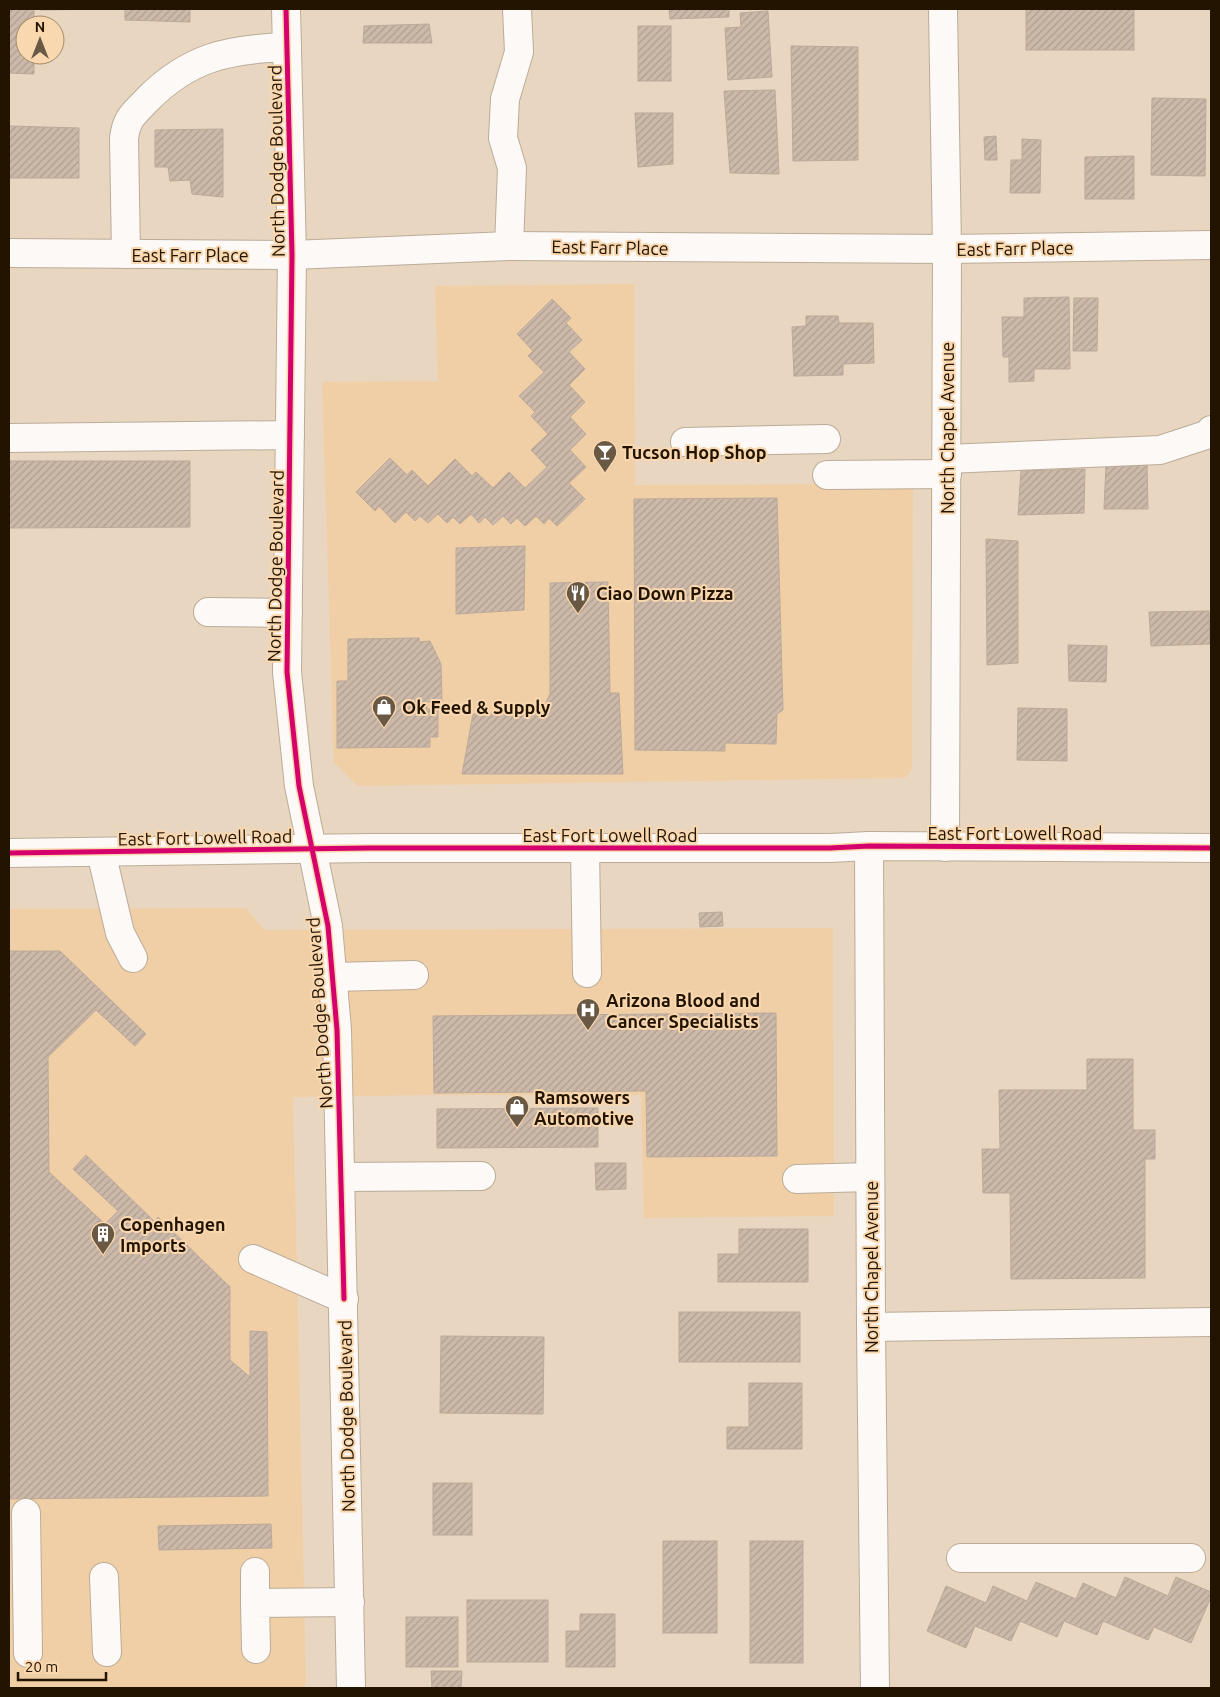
<svg xmlns="http://www.w3.org/2000/svg" width="1220" height="1697" viewBox="0 0 1220 1697" font-family="Ubuntu,sans-serif">
<style>
.built{fill:#f1cfa6}
.building{fill:url(#building-hatch);stroke:#bba999}
.lines{fill:none;stroke-linecap:round;stroke-linejoin:round}
.minor-casing{stroke:#bbac98;stroke-width:30}
.major-casing{stroke:#bbac98;stroke-width:30}
.minor{stroke:#fcf9f6;stroke-width:28}
.major{stroke:#fcf9f6;stroke-width:28}
.cycleway-casing{stroke:#f9d7af;stroke-width:8}
.cycleway{stroke:#d6006c;stroke-width:5}
.labels{text-anchor:middle;dominant-baseline:central;stroke-width:4;stroke-linejoin:round;paint-order:stroke}
.street-label{font-size:18px;fill:#231402;stroke:#f9d7af}
.poi-label{font-size:18px;font-weight:bold;fill:#231402;stroke:#f9d7af;text-anchor:start}
</style>
<defs>
<pattern id="building-hatch" width="6" height="6" patternUnits="userSpaceOnUse" patternTransform="scale(1.25)"><rect width="6" height="6" fill="#ccb9a9"/><path d="M-1 1l2-2M0 6l6-6M5 7l2-2" fill="none" stroke="#af9e90"/></pattern>
</defs>
<rect width="100%" height="100%" fill="#e8d6c0"/>
<g class="built">
<polygon points="634,284 635,485 913,484 912,769 905,778 358,786 334,763 322,382 438,381 435,286"/>
<polygon points="246,908 264,930 833,928 834,1216 644,1218 641,1095 430,1095 293,1097 306,1683 304,1688 9,1688 9,909"/>
</g>
<g class="building">
<polygon points="9,9 34,9 34,25 25,25 25,55 34,55 34,74 9,73"/>
<polygon points="40,9 110,9 40,10"/>
<polygon points="125,9 190,9 190,22 125,20"/>
<polygon points="669,9 729,9 729,17 670,19"/>
<rect x="1026" y="9" width="108" height="41"/>
<polygon points="768,11 772,77 728,80 725,28 741,27 740,13"/>
<polygon points="429,24 432,43 363,43 364,26"/>
<rect x="638" y="26" width="33" height="55"/>
<polygon points="791,46 858,47 858,160 793,161"/>
<polygon points="775,90 779,174 730,173 724,91"/>
<polygon points="1152,98 1206,99 1205,176 1151,175"/>
<polygon points="635,113 673,113 673,164 638,167"/>
<polygon points="9,126 79,128 79,178 9,178"/>
<polygon points="223,129 223,197 192,194 190,180 170,181 168,167 155,167 155,130"/>
<polygon points="996,136 997,160 985,160 984,137"/>
<polygon points="1022,139 1041,140 1040,193 1010,193 1011,160 1022,160"/>
<polygon points="1134,156 1134,199 1085,199 1085,157"/>
<polygon points="1069,297 1070,369 1034,369 1034,381 1009,382 1009,357 1003,357 1002,317 1024,317 1024,298"/>
<polygon points="1074,298 1098,298 1097,351 1073,351"/>
<polygon points="552,299 571,318 566,323 582,340 569,352 585,369 569,385 585,402 570,417 586,434 570,450 586,467 569,483 585,499 557,526 549,518 544,524 536,516 525,526 517,518 511,524 503,516 493,525 485,517 479,523 471,514 460,524 453,517 447,523 438,514 428,523 420,516 415,521 406,512 395,523 379,506 375,511 356,492 390,458 407,475 412,470 428,486 455,459 472,476 476,472 493,488 509,472 525,488 547,467 531,450 548,434 531,416 535,412 519,396 544,372 528,356 533,351 517,334"/>
<polygon points="806,316 838,316 839,323 873,323 874,363 843,364 843,375 794,376 792,327 806,326"/>
<polygon points="9,461 190,461 190,527 9,528"/>
<polygon points="1147,463 1148,509 1104,509 1106,464"/>
<polygon points="1085,469 1084,513 1018,515 1021,471"/>
<polygon points="777,498 783,710 777,714 776,744 725,743 725,751 635,750 634,499"/>
<polygon points="986,539 1018,541 1018,663 987,665"/>
<polygon points="525,546 524,610 456,614 456,548"/>
<polygon points="608,582 610,693 619,693 623,774 462,774 473,714 541,712 550,694 550,583"/>
<polygon points="1209,611 1210,644 1151,646 1149,612"/>
<polygon points="419,638 419,642 430,641 441,664 442,702 427,702 427,709 438,709 438,737 430,737 430,747 337,748 337,681 348,681 348,639"/>
<polygon points="1068,645 1107,646 1106,682 1069,681"/>
<polygon points="1018,708 1067,709 1067,761 1017,760"/>
<polygon points="722,912 723,926 700,927 699,913"/>
<polygon points="9,951 60,951 146,1034 135,1046 96,1010 48,1057 49,1172 105,1224 118,1211 73,1169 86,1155 155,1222 158,1217 230,1287 230,1360 250,1377 250,1331 267,1332 268,1496 9,1499"/>
<polygon points="776,1013 777,1156 647,1157 646,1091 434,1093 433,1016"/>
<polygon points="1087,1059 1133,1059 1133,1130 1155,1130 1155,1159 1145,1159 1145,1278 1011,1279 1010,1193 983,1193 982,1149 1000,1149 999,1090 1087,1090"/>
<polygon points="598,1108 598,1147 437,1148 437,1109"/>
<polygon points="595,1163 626,1163 626,1189 596,1190"/>
<polygon points="739,1229 808,1229 808,1282 718,1282 718,1254 739,1254"/>
<rect x="679" y="1312" width="121" height="50"/>
<polygon points="441,1336 544,1337 543,1414 440,1413"/>
<polygon points="749,1383 802,1383 802,1449 727,1449 727,1427 749,1427"/>
<rect x="433" y="1483" width="39" height="52"/>
<polygon points="271,1524 272,1548 159,1550 158,1526"/>
<rect x="663" y="1541" width="54" height="92"/>
<rect x="750" y="1541" width="53" height="122"/>
<polygon points="1125,1577 1168,1596 1176,1577 1211,1592 1211,1597 1191,1643 1154,1627 1148,1640 1103,1621 1097,1635 1064,1621 1057,1637 1020,1621 1011,1641 975,1626 966,1648 927,1631 946,1586 986,1603 993,1586 1027,1601 1036,1582 1076,1599 1083,1583 1116,1598"/>
<rect x="467" y="1600" width="81" height="62"/>
<polygon points="580,1614 615,1614 615,1667 566,1667 566,1631 580,1631"/>
<rect x="406" y="1617" width="52" height="50"/>
<polygon points="431,1671 462,1671 461,1688 432,1688"/>
</g>
<g class="lines">
<g class="minor-casing">
<g id="minor">
<polyline points="286,9 292,255 287,672 299,786 328,926 337,1030 351,1688"/>
<polyline points="943,9 947,249 945,847"/>
<polyline points="509,246 512,168 503,138 505,99 519,52 517,9"/>
<polyline points="9,253 292,255 509,246 947,249 1211,245"/>
<path d="M126 254 124 138C127 117 133 115 147 100 189 57 229 49 287 47"/>
<polyline points="9,438 290,435"/>
<polyline points="685,442 826,439"/>
<polyline points="947,459 1160,450 1209,434 1211,430"/>
<polyline points="827,475 947,474"/>
<polyline points="208,612 288,613"/>
<polyline points="869,846 871,1327 875,1688"/>
<polyline points="585,848 587,973"/>
<polyline points="101,852 120,933 133,958"/>
<polyline points="333,977 414,975"/>
<polyline points="341,1177 481,1176"/>
<polyline points="797,1179 870,1177"/>
<polyline points="253,1259 344,1299"/>
<polyline points="871,1327 1211,1322"/>
<polyline points="26,1513 28,1653"/>
<polyline points="961,1558 1191,1558"/>
<polyline points="255,1572 255,1603"/>
<polyline points="104,1577 107,1652"/>
<polyline points="256,1649 255,1603 350,1602"/>
</g>
</g>
<g class="major-casing">
<polyline id="major" points="9,853 370,848 830,848 869,846 1211,848"/>
</g>
<use href="#minor" class="minor"/>
<use href="#major" class="major"/>
<g class="cycleway-casing">
<g id="cycleway">
<polyline points="286,9 292,255 287,672 299,786 328,926 337,1030 344,1299"/>
<polyline points="9,853 370,848 830,848 869,846 1211,848"/>
</g>
</g>
<use href="#cycleway" class="cycleway"/>
</g>
<defs>
<g id="bar-pin" transform="scale(1.25)"><path d="M0 17L-7.5 6A9.5 9.5 0 1 1 7.5 6Z" fill="#685844" stroke="#f9d7af"/><path d="M-6-5H6L.8 .8V4.5H3.5V6h-7V4.5H-.8V.8Z" fill="#fff"/></g>
<g id="restaurant-pin" transform="scale(1.25)"><path d="M0 17L-7.5 6A9.5 9.5 0 1 1 7.5 6Z" fill="#685844" stroke="#f9d7af"/><path d="M-5-6h1v4h1v-4h1v4h1v-4h1v5L-1.5 .5V6h-2V.5L-5-1ZM5-6V6H3V1.5H1.5Q1.5-4 5-6Z" fill="#fff"/></g>
<g id="shop-pin" transform="scale(1.25)"><path d="M0 17L-7.5 6A9.5 9.5 0 1 1 7.5 6Z" fill="#685844" stroke="#f9d7af"/><path d="M-5-2.5h2.3a2.7 3.5 0 0 1 5.4 0H5L5.5 6h-11ZM-1.5-2.5h3a1.5 2.3 0 0 0-3 0Z" fill="#fff"/></g>
<g id="hospital-pin" transform="scale(1.25)"><path d="M0 17L-7.5 6A9.5 9.5 0 1 1 7.5 6Z" fill="#685844" stroke="#f9d7af"/><path d="M-5-5h3v3.5h4V-5h3V5h-3V1.5h-4V5h-3Z" fill="#fff"/></g>
<g id="building-pin" transform="scale(1.25)"><path d="M0 17L-7.5 6A9.5 9.5 0 1 1 7.5 6Z" fill="#685844" stroke="#f9d7af"/><path d="M-4-6H4V6H1V3H-1V6H-4ZM-2.5-4.3h1.7v1.8h-1.7ZM.8-4.3h1.7v1.8H.8ZM-2.5-1h1.7V.8h-1.7ZM.8-1h1.7V.8H.8Z" fill="#fff"/></g>
</defs>
<g fill-rule="evenodd">
<use href="#bar-pin" x="605" y="452"/>
<use href="#restaurant-pin" x="578" y="593"/>
<use href="#shop-pin" x="384" y="707"/>
<use href="#hospital-pin" x="588" y="1010"/>
<use href="#shop-pin" x="517" y="1107"/>
<use href="#building-pin" x="103" y="1234"/>
</g>
<g class="labels">
<g class="street-label">
<text transform="translate(276 161) rotate(-91)">North Dodge Boulevard</text>
<text transform="translate(610 247) rotate(1)">East Farr Place</text>
<text transform="translate(1015 248) rotate(-1)">East Farr Place</text>
<text x="190" y="255">East Farr Place</text>
<text transform="translate(947 428) rotate(-90)">North Chapel Avenue</text>
<text transform="translate(275 566) rotate(-89)">North Dodge Boulevard</text>
<text x="1015" y="833">East Fort Lowell Road</text>
<text x="610" y="835">East Fort Lowell Road</text>
<text transform="translate(205 837) rotate(-1)">East Fort Lowell Road</text>
<text transform="translate(319 1013) rotate(-94)">North Dodge Boulevard</text>
<text transform="translate(871 1267) rotate(-90)">North Chapel Avenue</text>
<text transform="translate(346 1416) rotate(-91)">North Dodge Boulevard</text>
</g>
<g class="poi-label">
<text x="622" y="452">Tucson Hop Shop</text>
<text x="596" y="593">Ciao Down Pizza</text>
<text x="402" y="707">Ok Feed &amp; Supply</text>
<text x="606" y="1000">Arizona Blood and<tspan x="606" dy="21">Cancer Specialists</tspan></text>
<text x="534" y="1097">Ramsowers<tspan x="534" dy="21">Automotive</tspan></text>
<text x="120" y="1224">Copenhagen<tspan x="120" dy="21">Imports</tspan></text>
</g>
</g>
<rect width="1220" height="1697" fill="none" stroke="#231402" stroke-width="20"/>
<g transform="translate(40 40)"><circle r="24" fill="#f9d7af" stroke="#a3896a"/>
<path d="M0-4L9 19L0 12L-9 19Z" fill="#685844"/>
<text y="-8" font-size="14" font-weight="bold" text-anchor="middle" fill="#231402">N</text>
</g>
<path d="M18 1672v8h88v-8" fill="none" stroke="#231402" stroke-width="2.5"/>
<text x="25" y="1672" font-size="15" fill="#231402" stroke="#f9d7af" stroke-width="4" paint-order="stroke">20 m</text>
</svg>
